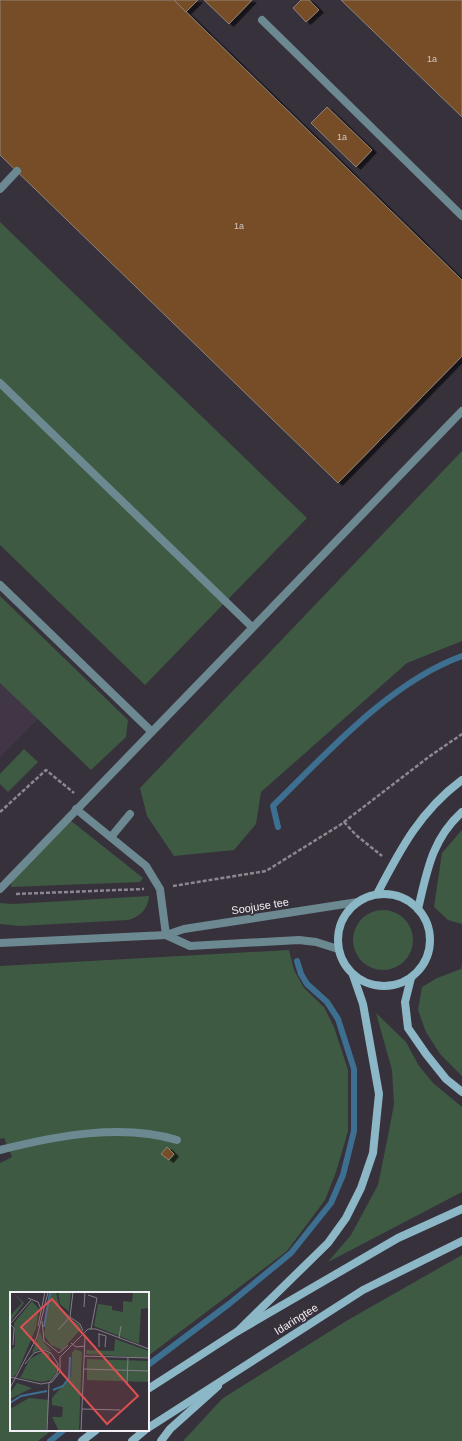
<svg xmlns="http://www.w3.org/2000/svg" width="462" height="1441" viewBox="0 0 462 1441" font-family="Arial,sans-serif">
<style>
.built{fill:#403646}
.green{fill:#3e5a43}
.lines{fill:none;stroke-linecap:round;stroke-linejoin:round}
.stream{stroke:#3d6f91;stroke-width:6}
.building{fill:#764e26;stroke:#8d8379;filter:url(#shadow)}
.path{stroke:#8c8790;stroke-width:2.5;stroke-dasharray:4 2;stroke-linecap:butt}
.lane{stroke:#6c8891;stroke-width:8}
.street{stroke:#6c8891;stroke-width:8}
.secondary{stroke:#8bb7c6;stroke-width:8}
.labels{text-anchor:middle;dominant-baseline:central;stroke-width:4;stroke-linejoin:round;paint-order:stroke}
.number-label{font-size:9px;fill:#d4c7c2}
.street-label{font-size:11px;fill:#f3eff6;stroke:#37313b}
.inset-river{fill:none;stroke:#3d6f91;stroke-width:2}
.inset-road{fill:none;stroke:#827d86;stroke-width:1}
.view{fill:#dc5051;fill-opacity:0.15;stroke:#dc5051;stroke-width:2}
.inset-edge{fill:none;stroke:#f3eff6;stroke-width:2}
</style>
<defs>
<filter id="shadow"><feDropShadow dx="4.5" dy="2.5" stdDeviation="0" flood-color="#0009"/></filter>
</defs>
<rect width="100%" height="100%" fill="#37313b"/>
<polygon class="built" points="0,683 38,719 0,757"/>
<g class="green">
<polygon points="0,222 307,518 145,685 0,545"/>
<polygon points="462,451 462,641 407,663 261,792 256,824 234,850 174,856 147,816 140,788"/>
<polygon points="0,596 128,720 126,737 91,770 0,683"/>
<polygon points="24,749 38,762 8,792 0,784 0,774"/>
<polygon points="70,820 143,878 140,882 11,887 12,881"/>
<polygon points="462,830 462,924 448,920 434,907 442,853"/>
<path d="M149 896C148 909 140 917 128 920L20 926 0 924V903L13 904Z"/>
<circle cx="383" cy="940" r="30"/>
<polygon points="289,950 294,970 304,988 324,1007 334,1027 348,1070 348,1131 336,1172 325,1200 287,1251 148,1356 148,1293 11,1293 11,1430 52,1430 38,1441 0,1441 0,1163 12,1157 4,1138 0,1139 0,966"/>
<polygon points="462,964 462,1076 440,1054 426,1032 418,1010 422,987 437,978 461,969"/>
<polygon points="376,1013 406,1042 419,1066 433,1083 462,1107 462,1192 328,1262 351,1235 378,1185 387,1141 394,1104 392,1070"/>
<polygon points="462,1255 462,1441 183,1441 223,1398 348,1320"/>
</g>
<g class="lines">
<g class="stream">
<path d="M278 827 273 806C327 753 390 682 462 656"/>
<polyline points="148,1365 229,1304 291,1253 331,1203 343,1175 354,1131 354,1069 338,1019 327,1002 307,984 301,974 297,961"/>
<polyline points="50,1441 64,1430"/>
</g>
</g>
<g class="building">
<polygon points="0,0 174,0 462,280 462,356 338,483 0,155"/>
<polygon points="174,0 198,0 186,12"/>
<polygon points="204,0 252,0 229,24"/>
<polygon points="301,0 309,0 319,10 306,22 293,8"/>
<polygon points="341,0 462,0 462,117"/>
<polygon points="327,107 372,150 356,167 311,123"/>
<polygon points="167,1147 174,1154 169,1160 161,1154"/>
</g>
<g class="lines">
<g class="path">
<polyline points="0,812 46,770 74,793"/>
<polyline points="344,822 356,835 382,856"/>
<polyline points="173,886 266,871 340,825 430,756 462,734"/>
<polyline points="16,894 144,889"/>
</g>
<g class="lane">
<polyline points="262,20 462,216"/>
<polyline points="0,189 17,171"/>
<polyline points="0,383 252,627"/>
<polyline points="0,585 151,731"/>
<polyline points="76,809 146,866 160,889 166,935"/>
<polyline points="111,837 130,814"/>
<polyline points="0,889 462,411"/>
<path d="M0 1150C55 1136 122 1123 177 1140"/>
</g>
<g class="street">
<polyline points="166,935 190,946 299,940 316,942 338,949"/>
<polyline points="0,943 166,935 184,929 358,902"/>
</g>
<g class="secondary">
<circle cx="384" cy="940" r="46"/>
<path d="M377 894C400 850 420 811 462 780"/>
<path d="M418 909C427 871 432 839 462 812"/>
<polyline points="411,978 405,1002 408,1028 426,1054 446,1079 462,1092"/>
<polyline points="238,1331 328,1243 346,1218 361,1188 373,1153 379,1094 363,1004 353,975"/>
<polyline points="148,1389 238,1331 398,1238 462,1209"/>
<polyline points="148,1428 363,1290 462,1241"/>
<polyline points="82,1441 96,1430"/>
<polyline points="132,1441 145,1430"/>
<polyline points="161,1441 170,1429 218,1386"/>
</g>
</g>
<g class="labels">
<g class="number-label">
<text x="432" y="59">1a</text>
<text x="342" y="137">1a</text>
<text x="239" y="226">1a</text>
</g>
<g class="street-label">
<text transform="translate(260 906) rotate(-9)">Soojuse tee</text>
<text transform="translate(296 1319) rotate(-32)">Idaringtee</text>
</g>
</g>
<g transform="translate(10 1292)">
<rect width="139" height="139" fill="#37313b"/>
<path d="M3 0 14 11 0 30V24L12 11ZM40 0H46L50 16 59 23 58 27 69 32 71 37 52 58 41 53 34 43ZM48 0H61L59 20 50 12ZM123 0H139V16L131 17 129 52 84 34 88 12 102 14V18L113 20V9L122 10ZM22 9 29 17 26 36 7 81 4 85 0 84V59L5 54 4 31ZM30 39 34 51 42 59 31 57 22 61ZM105 47 139 59V66L76 62V58L104 59ZM65 57 72 60 69 139H49L42 125H52L53 115 42 113V106L61 84 62 61ZM32 60 40 61 39 67 47 73 46 82 40 88 32 90 10 86 20 67ZM77 67 139 69V90L77 88ZM7 91 22 96 0 107V101ZM19 106 39 108 36 139H0V117Z" fill="#3e5a43"/>
<path class="inset-river" d="M34 35 40 1M43 98 53 94 59 86 60 65M0 111 11 104 37 99"/>
<path class="inset-road" d="M78 3 87 6 81 37M18 6 28 10 31 17M74 15 75 0M60 25 70 32 73 39M32 29 34 49 49 61M0 32 21 8M0 32 4 36 3 53M28 34 35 0M48 38 60 25 63 0M89 42 96 44 95 55M109 46 111 34M61 51 66 55 75 54M89 55V41M49 61 58 53M74 64 139 66M15 72 24 61 34 58 41 61 48 72 47 82 39 91 37 139M74 77 139 79M0 85 31 92 42 90 50 80V65L78 37H86L139 57M117 93 118 65M0 96 27 45 38 0M72 117 110 118M71 139 75 44"/>
<path class="view" d="M42 7 128 104 97 132 11 35Z"/>
<rect width="139" height="139" class="inset-edge"/>
</g>
</svg>
